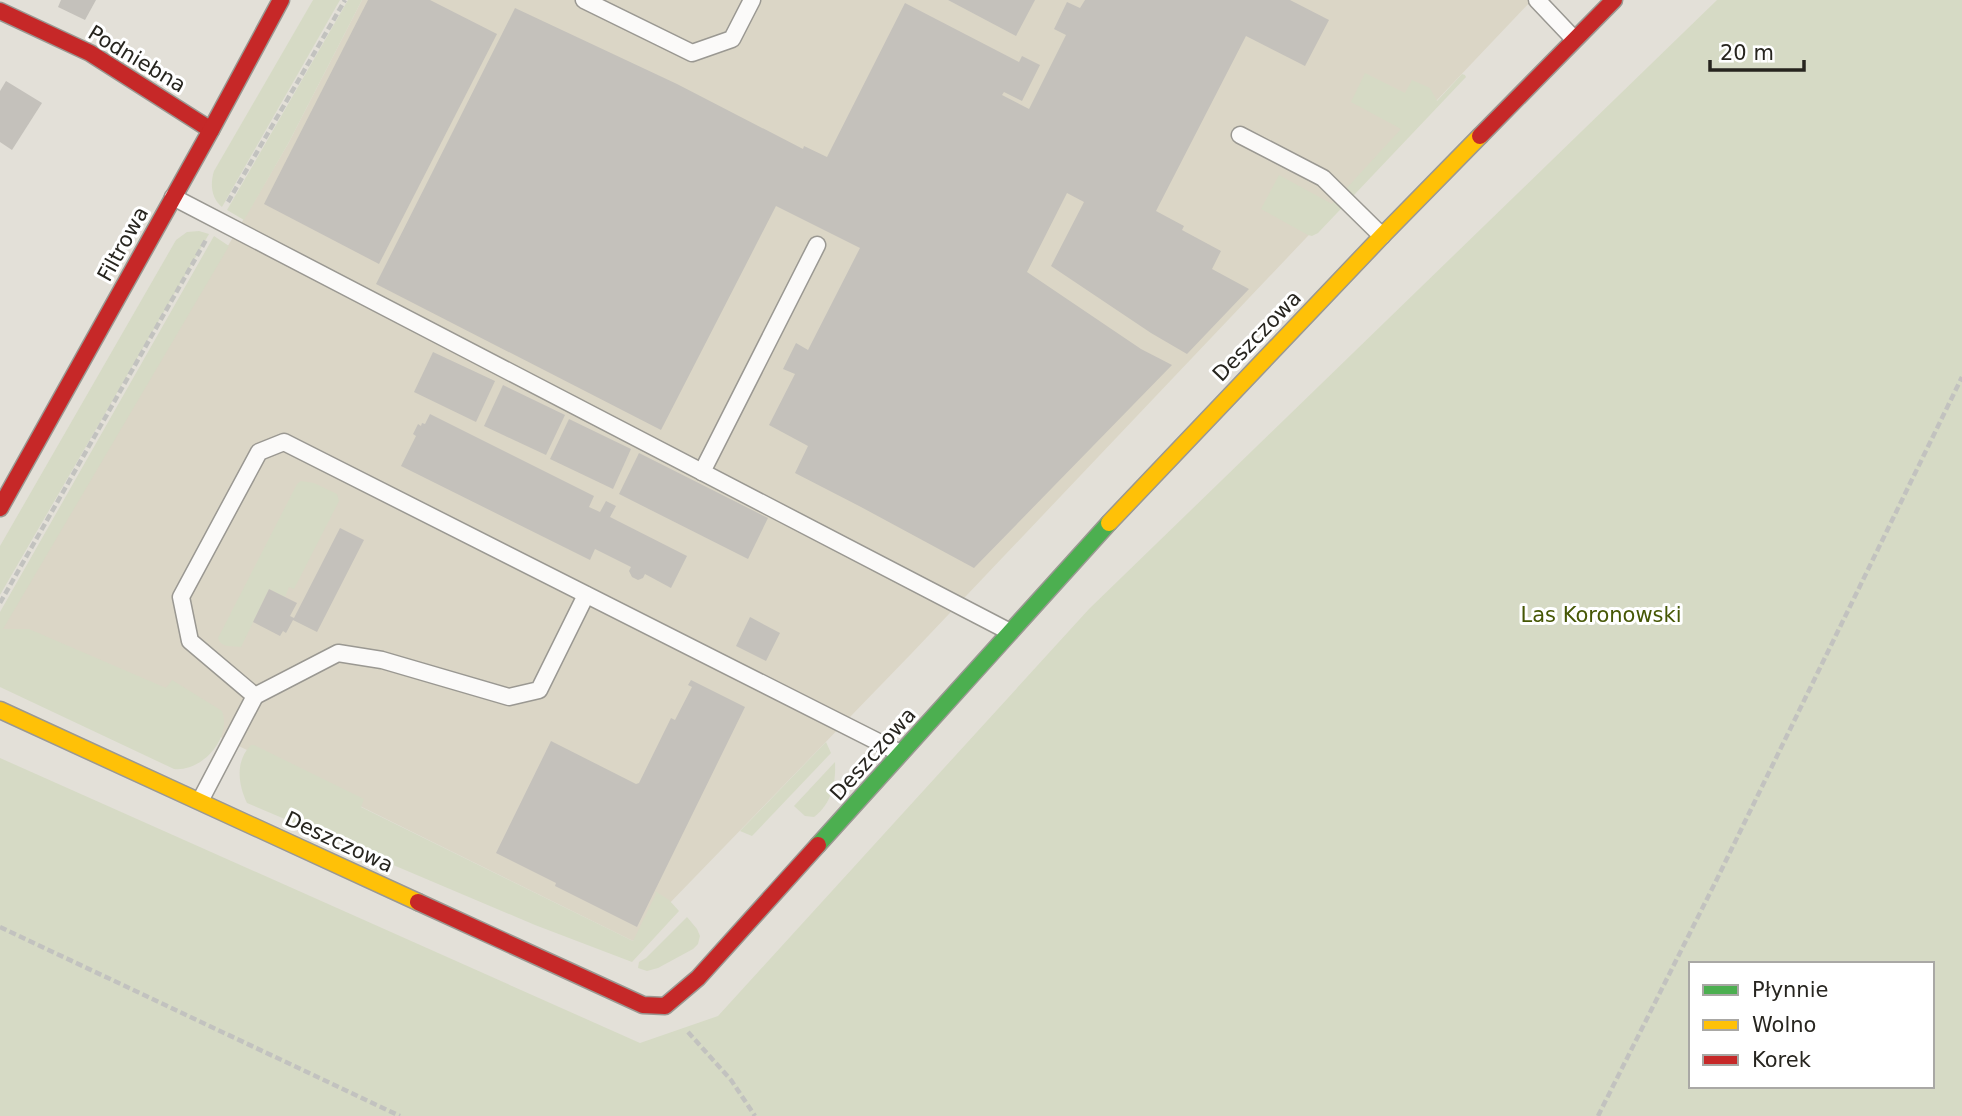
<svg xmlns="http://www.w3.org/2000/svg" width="1962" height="1116" viewBox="0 0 1962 1116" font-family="'DejaVu Sans',sans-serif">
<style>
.built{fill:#dbd6c6}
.green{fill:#d6dac5;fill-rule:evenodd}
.building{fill:#c4c1bb}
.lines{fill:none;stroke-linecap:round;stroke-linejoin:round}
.lane-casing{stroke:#9a9892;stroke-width:19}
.fast-casing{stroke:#9a9892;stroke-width:19}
.slow-casing{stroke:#9a9892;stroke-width:19}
.jam-casing{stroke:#9a9892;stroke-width:19}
.path{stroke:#c2c2bf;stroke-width:4.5;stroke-dasharray:7 3.5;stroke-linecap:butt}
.lane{stroke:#fbfaf9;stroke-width:16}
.fast{stroke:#4caf50;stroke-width:16}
.slow{stroke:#ffc107;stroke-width:16}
.jam{stroke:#c62828;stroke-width:16}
.labels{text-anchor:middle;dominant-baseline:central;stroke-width:6;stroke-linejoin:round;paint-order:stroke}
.street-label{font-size:21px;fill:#27251f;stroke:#fff}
.park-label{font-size:21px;fill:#465705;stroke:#fff}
</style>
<rect width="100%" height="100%" fill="#e3e0d8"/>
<polygon class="built" points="362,0 1532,0 911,654 633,941 2,629 288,144"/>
<g class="green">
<path d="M313 0H340L222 207C211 198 210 184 214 171Z"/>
<polygon points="348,0 362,0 288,144 244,220 227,210"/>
<path d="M1717 0H1962V1116H0V758L640 1043 718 1016 1089 609ZM1691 964H1932V1086H1691Z"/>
<polygon points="1365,73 1405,93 1412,80 1430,88 1437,101 1462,74 1465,75 1466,77 1318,233 1312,236 1308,235 1261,209 1279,175 1332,204 1401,129 1351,102"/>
<polygon points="199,231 209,234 0,595 0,546 176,240 187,232"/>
<path d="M214 236 229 246 3 629H29L166 688 172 680 222 711C232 738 202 772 174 769L0 687V612Z"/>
<path d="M301 481 314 483 337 494 339 501 294 589 289 587 285 597 269 589 241 647C232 646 221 648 218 638L297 484Z"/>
<polygon points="826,742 831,753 752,836 740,831"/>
<path d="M251 745H254L364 799 361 807 633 941 656 894 655 891 669 900 679 911 632 962 535 925 247 803C238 784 235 761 251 745Z"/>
<path d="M835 762C836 783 832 803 814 817L805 816 794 806Z"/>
<polygon points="687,917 697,929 700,936 698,944 693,949 658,968 647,971 638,968 639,962 646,958"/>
</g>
<g class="building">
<polygon points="61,0 96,0 85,20 58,7"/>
<polygon points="368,0 430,0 497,34 379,264 264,204"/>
<polygon points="948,0 1035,0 1016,36"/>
<polygon points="1085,0 1290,0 1329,20 1305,66 1246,36 1156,211 1184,226 1182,230 1221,251 1212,269 1249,289 1187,354 1151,333 1051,266 1084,202 1067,193 1027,272 1141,349 1172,365 974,568 861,507 795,473 808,446 769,425 795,374 783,369 796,343 808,350 860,248 776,206 661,430 376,284 515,8 677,84 803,149 804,146 827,157 905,3 1019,62 1022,56 1040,65 1022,101 1004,92 1002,95 1029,109 1066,35 1054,29 1067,2 1080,8"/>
<polygon points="6,81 42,103 12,150 0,142 0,91"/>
<polygon points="433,352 495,381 476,422 414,392"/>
<polygon points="503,385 565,415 546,455 484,426"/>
<polygon points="430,414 594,496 589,507 600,512 606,501 616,506 610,517 687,556 671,588 645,574 643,578 638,580 632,577 629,571 631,567 595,549 590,560 401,466 416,436 413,434 418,424 421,426 422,423 425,424"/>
<polygon points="569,419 631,449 613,489 550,459"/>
<polygon points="639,453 768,518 748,559 619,494"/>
<polygon points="340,528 364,540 317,632 293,620 286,633 283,631 280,636 253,622 269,589 297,603 290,616 294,618"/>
<polygon points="750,617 780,633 766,661 736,646"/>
<polygon points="691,680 745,707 637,927 555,886 556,883 496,853 551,741 636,784 639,783 671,718 675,720 692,687 688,685"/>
</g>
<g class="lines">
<g class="lane-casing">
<g id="lane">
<polyline points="584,0 692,53 732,39 752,0"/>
<polyline points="1537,0 1574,39"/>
<polyline points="1240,135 1323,178 1382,236"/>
<polyline points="173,197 1010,632"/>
<polyline points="702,472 817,245"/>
<polyline points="255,696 338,653 382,660 509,697 539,690 586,595"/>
<polyline points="200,801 255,696 190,641 181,597 259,452 284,442 900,753"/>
</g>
</g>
<g class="fast-casing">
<polyline id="fast" points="818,845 1109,523"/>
</g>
<g class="slow-casing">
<g id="slow">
<polyline points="1109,523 1382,236 1480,136"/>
<polyline points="0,710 418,902"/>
</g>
</g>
<g class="jam-casing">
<g id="jam">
<polyline points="0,11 90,53 211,130"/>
<polyline points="1480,136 1614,0"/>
<polyline points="0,508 211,130 281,0"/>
<polyline points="418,902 643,1005 665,1006 698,978 818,845"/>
</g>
</g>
<g class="path">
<polyline points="228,202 345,0"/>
<polyline points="0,603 206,240"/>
<polyline points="0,927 400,1116"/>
<polyline points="688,1032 731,1080 755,1116"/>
<polyline points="1598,1116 1715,883 1962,377"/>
</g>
<use href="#lane" class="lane"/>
<use href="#fast" class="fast"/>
<use href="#slow" class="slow"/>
<use href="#jam" class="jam"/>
</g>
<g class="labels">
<g class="street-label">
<text transform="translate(137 59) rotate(31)">Podniebna</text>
<text transform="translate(123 244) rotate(-61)">Filtrowa</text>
<text transform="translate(1257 336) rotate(-46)">Deszczowa</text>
<text transform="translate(873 754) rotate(-48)">Deszczowa</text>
<text transform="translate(339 842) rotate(25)">Deszczowa</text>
</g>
<g class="park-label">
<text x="1601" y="615">Las Koronowski</text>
</g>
</g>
<rect x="1689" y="962" width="245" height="126" fill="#ffffff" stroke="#a9a8a5" stroke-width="2"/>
<rect x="1703" y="985" width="35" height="10" fill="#4caf50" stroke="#a9a8a5" stroke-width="2"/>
<text x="1752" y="997" font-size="21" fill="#27251f">Płynnie</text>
<rect x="1703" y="1020" width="35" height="10" fill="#ffc107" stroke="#a9a8a5" stroke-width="2"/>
<text x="1752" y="1032" font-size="21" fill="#27251f">Wolno</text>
<rect x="1703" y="1055" width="35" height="10" fill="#c62828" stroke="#a9a8a5" stroke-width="2"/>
<text x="1752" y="1067" font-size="21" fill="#27251f">Korek</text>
<path d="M1710 60v10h94v-10" fill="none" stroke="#27251f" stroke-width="3.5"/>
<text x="1720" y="60" font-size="21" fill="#27251f" stroke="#ffffff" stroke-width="5" paint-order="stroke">20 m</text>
</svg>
